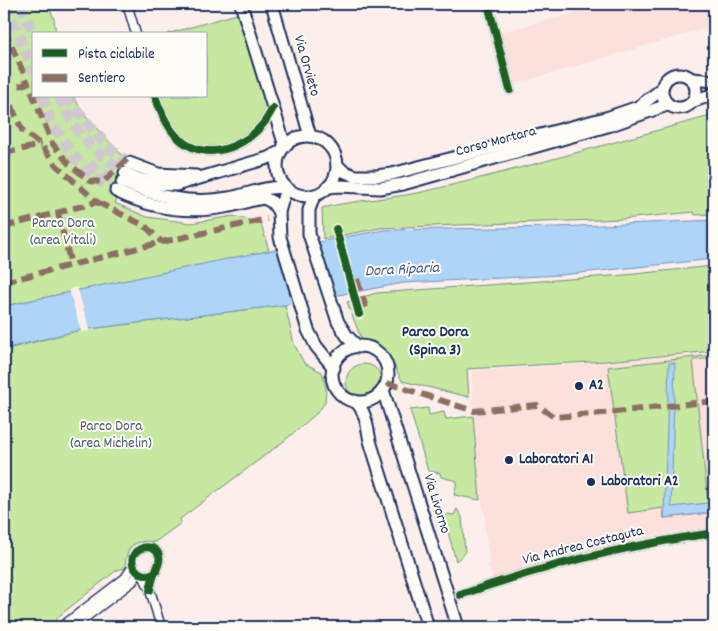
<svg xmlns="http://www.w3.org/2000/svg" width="718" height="631" viewBox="0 0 718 631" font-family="Dekko,sans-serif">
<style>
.built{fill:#fbe0dc}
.green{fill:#c7e8a0;stroke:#718c7f}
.water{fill:#aed4f8;stroke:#7392ba}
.pier{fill:#fcefeb}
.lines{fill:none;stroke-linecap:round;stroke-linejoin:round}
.secondary-tunnel{stroke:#cfc9cf;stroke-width:11;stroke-dasharray:11 5.5;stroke-linecap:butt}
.street-casing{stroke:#1b2f5e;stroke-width:11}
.secondary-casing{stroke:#1b2f5e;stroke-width:15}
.street{stroke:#fdfcf7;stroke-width:8}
.secondary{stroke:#fdfcf7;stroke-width:11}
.quiet{stroke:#8d6e63;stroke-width:6;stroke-dasharray:12 6;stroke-linecap:butt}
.cycleway-casing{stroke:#fdfcf7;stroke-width:11}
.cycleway{stroke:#1b5e20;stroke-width:8}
.poi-dot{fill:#1b2f5e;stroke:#fdfcf7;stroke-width:2}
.labels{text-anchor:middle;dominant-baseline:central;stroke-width:4;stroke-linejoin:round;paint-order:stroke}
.street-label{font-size:15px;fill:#1b2f5e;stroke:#fdfcf7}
.park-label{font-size:15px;fill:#465d6e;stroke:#fdfcf7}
.poi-label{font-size:15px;font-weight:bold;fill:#1b2f5e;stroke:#fdfcf7;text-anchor:start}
.water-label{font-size:16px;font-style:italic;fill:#405884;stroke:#fdfcf7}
.neighbourhood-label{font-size:16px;font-weight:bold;fill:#1b2f5e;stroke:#fdfcf7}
</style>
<rect width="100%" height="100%" fill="#fcefeb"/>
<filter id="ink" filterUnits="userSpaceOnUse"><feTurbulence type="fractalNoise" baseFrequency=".02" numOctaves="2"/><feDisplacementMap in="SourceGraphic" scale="10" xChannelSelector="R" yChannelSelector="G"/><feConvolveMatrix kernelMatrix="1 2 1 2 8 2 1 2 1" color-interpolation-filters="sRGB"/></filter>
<g filter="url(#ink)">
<g class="built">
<polygon points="609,4 714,4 714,26 514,84 501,32"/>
<polygon points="714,353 714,527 666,533 629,541 493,580 488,565 490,564 484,523 486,523 482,500 480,500 473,416 473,397 471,371 605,363"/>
</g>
<g class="green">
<polygon points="4,4 48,4 54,19 56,34 34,34 34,96 73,96 85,116 132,166 115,203 147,217 191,223 233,216 261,223 269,251 4,306"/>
<path d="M240 13 270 108C258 128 232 153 205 149 184 146 164 115 159 96H206V34H167Z"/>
<path d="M714 115V214L695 215 694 212 623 219 380 228 323 239 322 208C358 199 395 199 431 190 526 168 620 140 714 115Z"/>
<polygon points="714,266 714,351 607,361 467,369 469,397 402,381 386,349 362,341 347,302 376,293 624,275"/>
<path d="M285 305 294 344 304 363 322 372 326 388 325 403 317 413 284 441 180 519 181 523 155 542C133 539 126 546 125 568L117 570 59 616 52 627H4V350L80 330Z"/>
<polygon points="714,355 714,358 693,360 709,513 664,518 663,508 628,513 608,367"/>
<circle cx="364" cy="382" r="18"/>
<polygon points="428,408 429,415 444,412 446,419 473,416 480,500 454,495 457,481 441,477 440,473 428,471 410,410"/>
<polygon points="457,509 462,517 465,553 456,561 444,518 448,514 454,515"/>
</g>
<g class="water">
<polygon points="714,220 714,259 561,275 404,283 285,305 80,330 4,349 4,306 241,256 383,230 557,227"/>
<polygon points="669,363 675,363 671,507 708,503 709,513 664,518"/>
</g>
<g class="pier">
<polygon points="317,240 334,293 336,293 338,298 292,306 290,298 292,297 276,248"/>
<polygon points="77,287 90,331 81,332 69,289"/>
</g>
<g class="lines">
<g class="secondary-tunnel">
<polyline points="6,4 34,72"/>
<polyline points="20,4 34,35"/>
<polyline points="43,96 50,120 72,154 92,176 116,191"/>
<path d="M59 96C74 131 93 152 125 173"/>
<polyline points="65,96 107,146 129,163"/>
<polyline points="89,164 108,177 122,182"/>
</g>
<g class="street-casing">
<g id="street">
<polyline points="127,4 136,34"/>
<polyline points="488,4 510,90"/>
<path d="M155 96C159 107 165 122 172 131 197 164 240 152 263 124 267 119 270 113 273 108"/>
<polyline points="143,575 150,590 161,627"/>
<path d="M150 590C151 585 152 580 154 575 158 566 165 554 152 548 148 547 144 547 140 549 123 557 137 584 156 572"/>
<path d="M460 595C543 566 627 545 714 533"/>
<polyline points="61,627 125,578 133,566"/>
<polyline points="73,627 132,582 139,573"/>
</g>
</g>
<g class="secondary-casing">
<g id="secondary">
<polyline points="241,4 285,146"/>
<polyline points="272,4 310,136"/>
<circle cx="679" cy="91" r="17"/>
<polyline points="692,79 714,81"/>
<polyline points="694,101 714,94"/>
<circle cx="307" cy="166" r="30"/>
<polyline points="129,163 158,174 196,176"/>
<polyline points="337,165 343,171 355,176 376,176 392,174 609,117 638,107 661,90"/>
<polyline points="125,173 139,179 156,184 176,185 268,158 281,151"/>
<path d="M122 182C157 197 191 205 229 198 247 195 267 185 286 188L279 212 280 237 308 330 316 346 334 368"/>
<polyline points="328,187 340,186 380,188 403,184 611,125 667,105"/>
<path d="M116 191C152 209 191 214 230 206 241 204 253 199 264 198L272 202 279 212"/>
<polyline points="314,196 309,210 309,234 338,322 347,336 358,347"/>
<circle cx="360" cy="374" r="28"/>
<polyline points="383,390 458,627"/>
<path d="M355 401C366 411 367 427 370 441L428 627"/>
</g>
</g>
<use href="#street" class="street"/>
<use href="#secondary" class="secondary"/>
<g class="quiet">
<polyline points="4,29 28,83"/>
<polyline points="4,67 5,70 4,71"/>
<polyline points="19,86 28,83 52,143 68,163 90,181 103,182 131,156"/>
<polyline points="4,89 22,130 41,145 56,165 97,202 4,227"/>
<polyline points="4,153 41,145"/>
<polyline points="97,202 145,226 162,242"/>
<polyline points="58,213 71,265"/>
<polyline points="357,279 366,308"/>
<polyline points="4,282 162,242 267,219"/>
<polyline points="387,383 474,411 537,405 554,417 615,412 714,401"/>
</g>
<g class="cycleway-casing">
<g id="cycleway">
<polyline points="488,4 510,90"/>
<path d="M155 96C159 107 165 122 172 131 197 164 240 152 263 124 267 119 270 113 273 108"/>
<polyline points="336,229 359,314"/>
<path d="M150 590C151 585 152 580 154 575 158 566 165 554 152 548 148 547 144 547 140 549 123 557 137 584 156 572"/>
<path d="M460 595C543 566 627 545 714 533"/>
</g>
</g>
<use href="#cycleway" class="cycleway"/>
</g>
</g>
<g class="poi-dot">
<circle cx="579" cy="386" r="5"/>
<circle cx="509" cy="460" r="5"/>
<circle cx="591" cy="482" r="5"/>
</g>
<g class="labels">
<g class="street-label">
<text transform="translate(306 66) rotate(74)">Via Orvieto</text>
<text transform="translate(496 142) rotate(-15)">Corso Mortara</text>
<text transform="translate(436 504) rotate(73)">Via Livorno</text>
<text transform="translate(583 546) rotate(-14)">Via Andrea Costaguta</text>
</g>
<g class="park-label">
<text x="63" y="224">Parco Dora<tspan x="63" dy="17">(area Vitali)</tspan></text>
<text x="111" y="427">Parco Dora<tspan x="111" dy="17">(area Michelin)</tspan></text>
</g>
<g class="poi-label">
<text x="589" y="386">A2</text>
<text x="519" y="460">Laboratori A1</text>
<text x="601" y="482">Laboratori A2</text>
</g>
<g class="water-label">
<text transform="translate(402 270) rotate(-3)">Dora Riparia</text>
</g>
<g class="neighbourhood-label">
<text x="435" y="332">Parco Dora<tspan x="435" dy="18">(Spina 3)</tspan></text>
</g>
</g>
<rect width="718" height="631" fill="none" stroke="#fdfcf7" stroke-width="20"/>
<rect x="10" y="10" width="698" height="611" fill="none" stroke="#1b2f5e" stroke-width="2" filter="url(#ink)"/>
<rect x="32" y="32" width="175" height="65" fill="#fdfcf7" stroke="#a3aaba"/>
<rect x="42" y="49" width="25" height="8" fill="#1b5e20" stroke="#a3aaba"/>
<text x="78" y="58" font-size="15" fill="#1b2f5e">Pista ciclabile</text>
<rect x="42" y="74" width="25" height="8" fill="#8d6e63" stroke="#a3aaba"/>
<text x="78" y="82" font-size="15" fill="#1b2f5e">Sentiero</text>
</svg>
